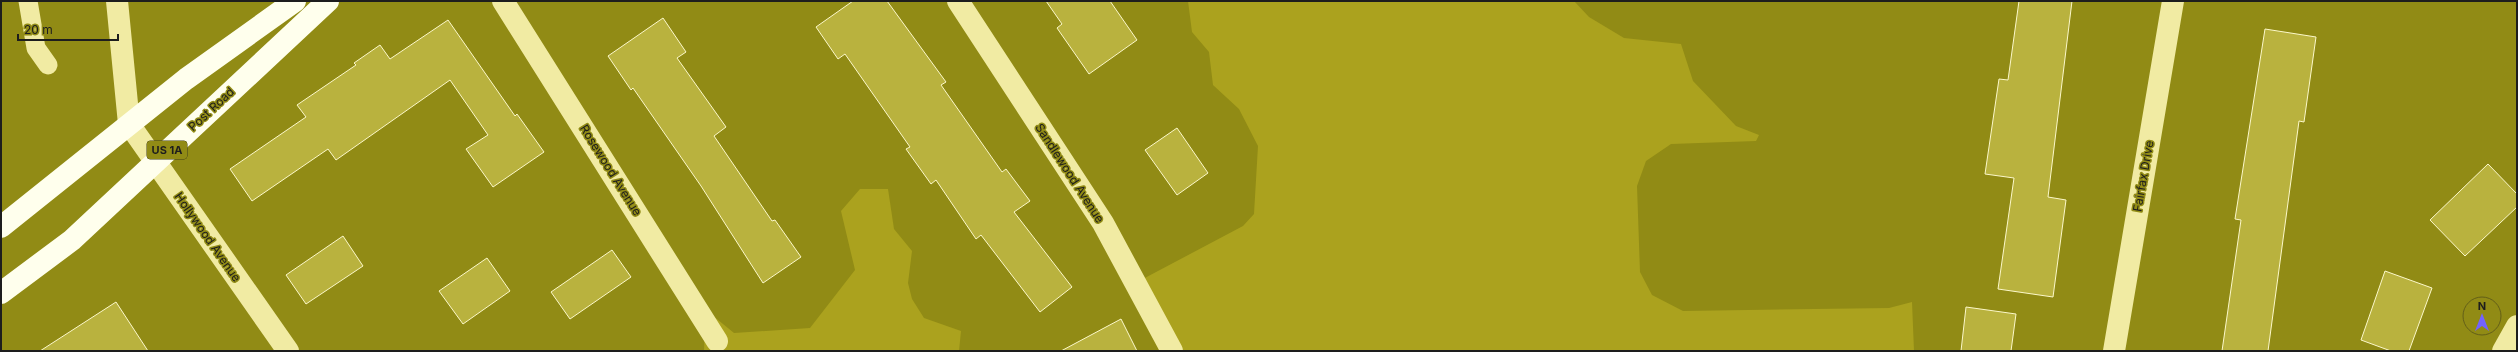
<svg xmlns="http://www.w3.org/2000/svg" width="2518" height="352" viewBox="0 0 2518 352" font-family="Inter,sans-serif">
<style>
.green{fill:#aba21e}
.building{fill:#b9b23e;stroke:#fcf8ca}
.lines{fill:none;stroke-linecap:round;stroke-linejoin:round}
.lane{stroke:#f1eba3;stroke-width:19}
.street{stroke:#f1eba3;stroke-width:22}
.primary{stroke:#ffffed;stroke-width:22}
.labels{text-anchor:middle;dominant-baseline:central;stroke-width:3;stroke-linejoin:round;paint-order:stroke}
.shield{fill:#918b15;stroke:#403e1b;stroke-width:1}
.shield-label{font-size:11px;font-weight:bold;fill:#1d1d1d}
.street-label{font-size:12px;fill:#1d1d1d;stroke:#918b15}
</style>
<rect width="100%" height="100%" fill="#918b15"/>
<g class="green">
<polygon points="1188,1 1574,1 1589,17 1624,38 1681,44 1693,81 1736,126 1759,135 1756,141 1671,144 1646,161 1637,186 1640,272 1652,295 1683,311 1889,308 1912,302 1914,351 1177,351 1141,280 1243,226 1254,214 1258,146 1239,109 1213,85 1209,52 1192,32"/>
<polygon points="860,189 888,189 894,229 912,251 908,283 912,299 924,318 961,331 959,351 704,351 705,325 712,315 734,333 810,328 855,270 841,211"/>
</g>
<g class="building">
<polygon points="853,1 887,1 946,82 941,85 1002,172 1006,169 1030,201 1014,212 1072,287 1040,312 981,235 976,239 936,180 931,184 906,149 910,147 845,54 838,59 816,27"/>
<polygon points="1046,1 1110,1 1137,40 1089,74 1057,28 1062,24"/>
<polygon points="2019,1 2072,1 2048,197 2066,200 2053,297 1998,289 2014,178 1985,174 1999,79 2008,80"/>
<polygon points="663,18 686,52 677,58 726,127 714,136 772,221 775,220 801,257 763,283 701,186 633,88 631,90 608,56"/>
<polygon points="448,20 515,116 517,114 544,152 493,187 466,149 488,135 450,80 336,160 328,149 252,201 230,169 306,117 297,105 356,65 354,63 380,45 390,59"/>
<polygon points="2265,29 2316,37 2304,122 2299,121 2268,351 2222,351 2241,220 2235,219"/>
<polygon points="1177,128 1208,173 1177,195 1145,150"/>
<polygon points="2488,164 2517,194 2517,207 2465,256 2430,220"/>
<polygon points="343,236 363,266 306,304 286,275"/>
<polygon points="612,250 631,277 570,319 551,292"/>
<polygon points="487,258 510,291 463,324 439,291"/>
<polygon points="2385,271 2432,288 2409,351 2391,351 2361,340"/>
<polygon points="116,302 148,351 40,351"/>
<polygon points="1966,307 2016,314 2011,351 1961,351"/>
<polygon points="1121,319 1137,351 1061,351"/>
</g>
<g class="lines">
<polyline class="lane" points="28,1 36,48 48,65"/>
<g class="street">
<polyline points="117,1 129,124 288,351"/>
<polyline points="503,1 717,341"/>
<polyline points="958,1 1103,223 1172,351"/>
<polyline points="2114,351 2173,1"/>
<polyline points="2503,351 2517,326"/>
</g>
<g class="primary">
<polyline points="1,227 186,79 295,1"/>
<polyline points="1,293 72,240 328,1"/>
</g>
</g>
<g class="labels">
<rect class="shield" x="147" y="141" width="40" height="18" rx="3"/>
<g class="shield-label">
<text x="167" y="150">US 1A</text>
</g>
<g class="street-label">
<text transform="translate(211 109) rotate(-43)">Post Road</text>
<text transform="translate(611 170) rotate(58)">Rosewood Avenue</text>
<text transform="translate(1070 173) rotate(57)">Sandlewood Avenue</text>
<text transform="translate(2143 176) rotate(-80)">Fairfax Drive</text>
<text transform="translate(208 237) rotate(55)">Hollywood Avenue</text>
</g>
</g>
<rect width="2518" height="352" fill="none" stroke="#1d1d1d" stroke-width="4"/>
<g transform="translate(2482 316)"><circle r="19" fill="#918b15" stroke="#635f18"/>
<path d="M0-3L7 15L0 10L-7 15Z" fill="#7263ff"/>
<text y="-6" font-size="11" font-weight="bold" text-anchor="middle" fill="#1d1d1d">N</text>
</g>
<path d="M18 34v6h100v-6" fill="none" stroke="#1d1d1d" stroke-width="2"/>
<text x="24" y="34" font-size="12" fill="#1d1d1d" stroke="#918b15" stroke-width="3" paint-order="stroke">20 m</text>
</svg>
